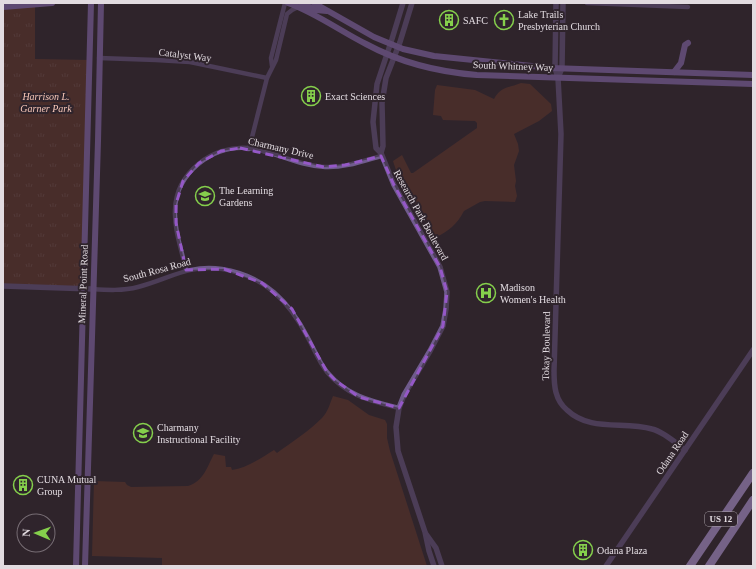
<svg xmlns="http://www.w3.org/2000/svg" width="756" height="569" viewBox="0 0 756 569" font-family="Georgia,serif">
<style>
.grass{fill:#663829}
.park{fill:url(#park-tufts)}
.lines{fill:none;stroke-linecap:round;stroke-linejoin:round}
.minor{stroke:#6f5b8c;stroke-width:4.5}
.tertiary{stroke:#6f5b8c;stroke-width:5.5}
.secondary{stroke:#9777c5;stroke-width:6}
.motorway{stroke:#caadf6;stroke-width:8}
.marked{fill:none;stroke:#9558c7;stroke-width:3;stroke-dasharray:8 5;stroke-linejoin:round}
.labels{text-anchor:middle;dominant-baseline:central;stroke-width:4;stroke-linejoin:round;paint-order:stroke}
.shield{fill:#2f242c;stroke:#aca4aa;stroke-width:1}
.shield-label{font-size:9px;font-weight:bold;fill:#e2dbe0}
.poi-label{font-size:10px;fill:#e2dbe0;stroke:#2f242c;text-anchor:start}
.street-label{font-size:10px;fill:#e2dbe0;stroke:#2f242c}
.park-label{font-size:10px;font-style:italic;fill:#f8c8b9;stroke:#2f242c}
</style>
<defs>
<pattern id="park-tufts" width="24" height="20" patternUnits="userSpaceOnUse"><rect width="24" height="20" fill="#663829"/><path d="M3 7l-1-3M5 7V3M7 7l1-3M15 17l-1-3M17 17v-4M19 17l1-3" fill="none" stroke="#7c5448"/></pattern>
</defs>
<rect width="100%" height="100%" fill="#2f242c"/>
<g class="grass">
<path d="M521 83 530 84 551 104 552 111 539 121 514 134 518 144 519 151 514 165 516 181 515 186 517 196 515 202 485 201 480 202 464 211C458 223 448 232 436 237L425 220 418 211V208L420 206 419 204C416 204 415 205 412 203 405 198 396 170 393 161L402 155 411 173H413L477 128V123L475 121 443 120 441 116 433 115 435 90 437 85 475 90 494 99C501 86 509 88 521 83Z"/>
<path d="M333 396 348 400 369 415 385 420 387 424V438L390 451 427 566H162V558L92 556 94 481 125 482 127 485 131 487 188 486C204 481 207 467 214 454L225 456 226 467H231L232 470C247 468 261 458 274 450L277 453C292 442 309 431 322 418 328 412 330 403 333 396Z"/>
</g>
<polygon class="park" points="35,5 35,59 90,60 83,289 3,286 3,7"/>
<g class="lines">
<g class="minor">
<polyline points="587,3 688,7"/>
<polyline points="99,58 156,60 190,62 267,78"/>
<polyline points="272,66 271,58 285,3"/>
<polyline points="249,149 267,78 276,60 287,14 292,10 298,7"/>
<path d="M186 270C182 251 174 230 175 210 176 173 212 145 248 148 274 151 298 166 325 167 344 168 363 161 381 156"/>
<path d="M92 289C107 290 123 291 138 287 169 279 188 264 222 269 265 276 289 301 308 338 314 349 319 362 327 372 347 396 371 401 399 408"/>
</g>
<g class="tertiary">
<polyline points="403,3 392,39 377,84 373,122 376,148 381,153 394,185 440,267 447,292 446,309 443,326 430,351 404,395 399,408 396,427 398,451 425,532 429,551 434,566"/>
<path d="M556 3 555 68 558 78 561 134 554 371C554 386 555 400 567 410 590 432 623 421 652 429 664 432 676 443 685 450"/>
<polyline points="558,78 562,68 563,3"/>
<polyline points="381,153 383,146 382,103 386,78 400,42 412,3"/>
<polyline points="3,286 92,289"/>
<polyline points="426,534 436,548 442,566"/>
<polyline points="606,566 753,350"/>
</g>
<g class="secondary">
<path d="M288 3C316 13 340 31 366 44 401 63 438 72 477 75L753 84"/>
<polyline points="301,3 316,10 327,11"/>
<polyline points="314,3 374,37 403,49 434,56 551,68 753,75"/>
<polyline points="3,7 52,3"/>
<polyline points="674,72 681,63 685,45 688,43"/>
<polyline points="76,566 91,3"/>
<polyline points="85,566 98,141 101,3"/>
</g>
<g class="motorway">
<polyline points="690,566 753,473"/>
<polyline points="709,566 753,500"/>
</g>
</g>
<path d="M0 0H756V569H0ZM240 148 324 167 345 165 381 156 394 185 440 267 447 292 443 326 399 408 359 397 336 381 327 372 292 309 262 283 224 269 186 270 176 223V204L183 181 199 163 221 151Z" fill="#2f242c" fill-opacity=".55" fill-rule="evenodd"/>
<path class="marked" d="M240 148 324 167 345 165 381 156 394 185 440 267 447 292 443 326 399 408 359 397 336 381 327 372 292 309 262 283 224 269 186 270 176 223V204L183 181 199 163 221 151Z"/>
<defs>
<g id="building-ring" transform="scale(1)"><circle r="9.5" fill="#2f242c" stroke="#85cf4c" stroke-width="1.5"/><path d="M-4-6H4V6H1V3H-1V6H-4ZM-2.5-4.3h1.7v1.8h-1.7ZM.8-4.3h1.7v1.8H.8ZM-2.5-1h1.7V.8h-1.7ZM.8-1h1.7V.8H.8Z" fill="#85cf4c"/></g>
<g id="church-ring" transform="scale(1)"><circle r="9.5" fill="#2f242c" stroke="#85cf4c" stroke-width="1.5"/><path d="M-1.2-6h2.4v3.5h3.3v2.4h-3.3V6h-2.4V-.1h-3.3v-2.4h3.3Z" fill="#85cf4c"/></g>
<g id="school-ring" transform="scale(1)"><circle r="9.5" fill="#2f242c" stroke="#85cf4c" stroke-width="1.5"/><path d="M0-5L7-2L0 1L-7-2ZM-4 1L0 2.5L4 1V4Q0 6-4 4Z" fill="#85cf4c"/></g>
<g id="hospital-ring" transform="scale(1)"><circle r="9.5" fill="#2f242c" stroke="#85cf4c" stroke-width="1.5"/><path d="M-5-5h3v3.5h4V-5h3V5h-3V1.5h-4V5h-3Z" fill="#85cf4c"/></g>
<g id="university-ring" transform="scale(1)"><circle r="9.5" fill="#2f242c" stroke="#85cf4c" stroke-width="1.5"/><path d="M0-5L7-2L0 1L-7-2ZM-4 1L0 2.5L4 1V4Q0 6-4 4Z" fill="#85cf4c"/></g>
</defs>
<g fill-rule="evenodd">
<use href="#building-ring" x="449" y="20"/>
<use href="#church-ring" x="504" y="20"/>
<use href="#building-ring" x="311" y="96"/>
<use href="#school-ring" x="205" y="196"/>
<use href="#hospital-ring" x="486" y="293"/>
<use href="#university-ring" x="143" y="433"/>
<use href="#building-ring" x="23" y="485"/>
<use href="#building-ring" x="583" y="550"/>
</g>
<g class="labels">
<rect class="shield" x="705" y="512" width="32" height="14" rx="3"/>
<g class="shield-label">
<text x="721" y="519">US 12</text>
</g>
<g class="poi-label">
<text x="518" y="14">Lake Trails<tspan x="518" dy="12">Presbyterian Church</tspan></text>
<text x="463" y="20">SAFC</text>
<text x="325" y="96">Exact Sciences</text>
<text x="219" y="190">The Learning<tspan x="219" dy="12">Gardens</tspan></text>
<text x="500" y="287">Madison<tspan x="500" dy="12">Women's Health</tspan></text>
<text x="157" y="427">Charmany<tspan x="157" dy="12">Instructional Facility</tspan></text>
<text x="37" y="479">CUNA Mutual<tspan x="37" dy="12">Group</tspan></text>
<text x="597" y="550">Odana Plaza</text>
</g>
<g class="street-label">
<text transform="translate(185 55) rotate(7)">Catalyst Way</text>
<text transform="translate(513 66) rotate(2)">South Whitney Way</text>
<text transform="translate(281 148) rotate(13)">Charmany Drive</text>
<text transform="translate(421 215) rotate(61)">Research Park Boulevard</text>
<text transform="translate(157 270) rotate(-15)">South Rosa Road</text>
<text transform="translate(83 284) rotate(-88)">Mineral Point Road</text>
<text transform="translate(546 346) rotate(-89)">Tokay Boulevard</text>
<text transform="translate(672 453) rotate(-56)">Odana Road</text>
</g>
<g class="park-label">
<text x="46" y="96">Harrison L.<tspan x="46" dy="12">Garner Park</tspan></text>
</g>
</g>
<rect width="756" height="569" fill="none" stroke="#e2dbe0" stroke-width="8"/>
<g transform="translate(36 533) rotate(272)"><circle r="19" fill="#2f242c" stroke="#776d74"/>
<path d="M0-3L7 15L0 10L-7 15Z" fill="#85cf4c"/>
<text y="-6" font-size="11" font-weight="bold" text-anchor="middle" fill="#e2dbe0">N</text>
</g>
</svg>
